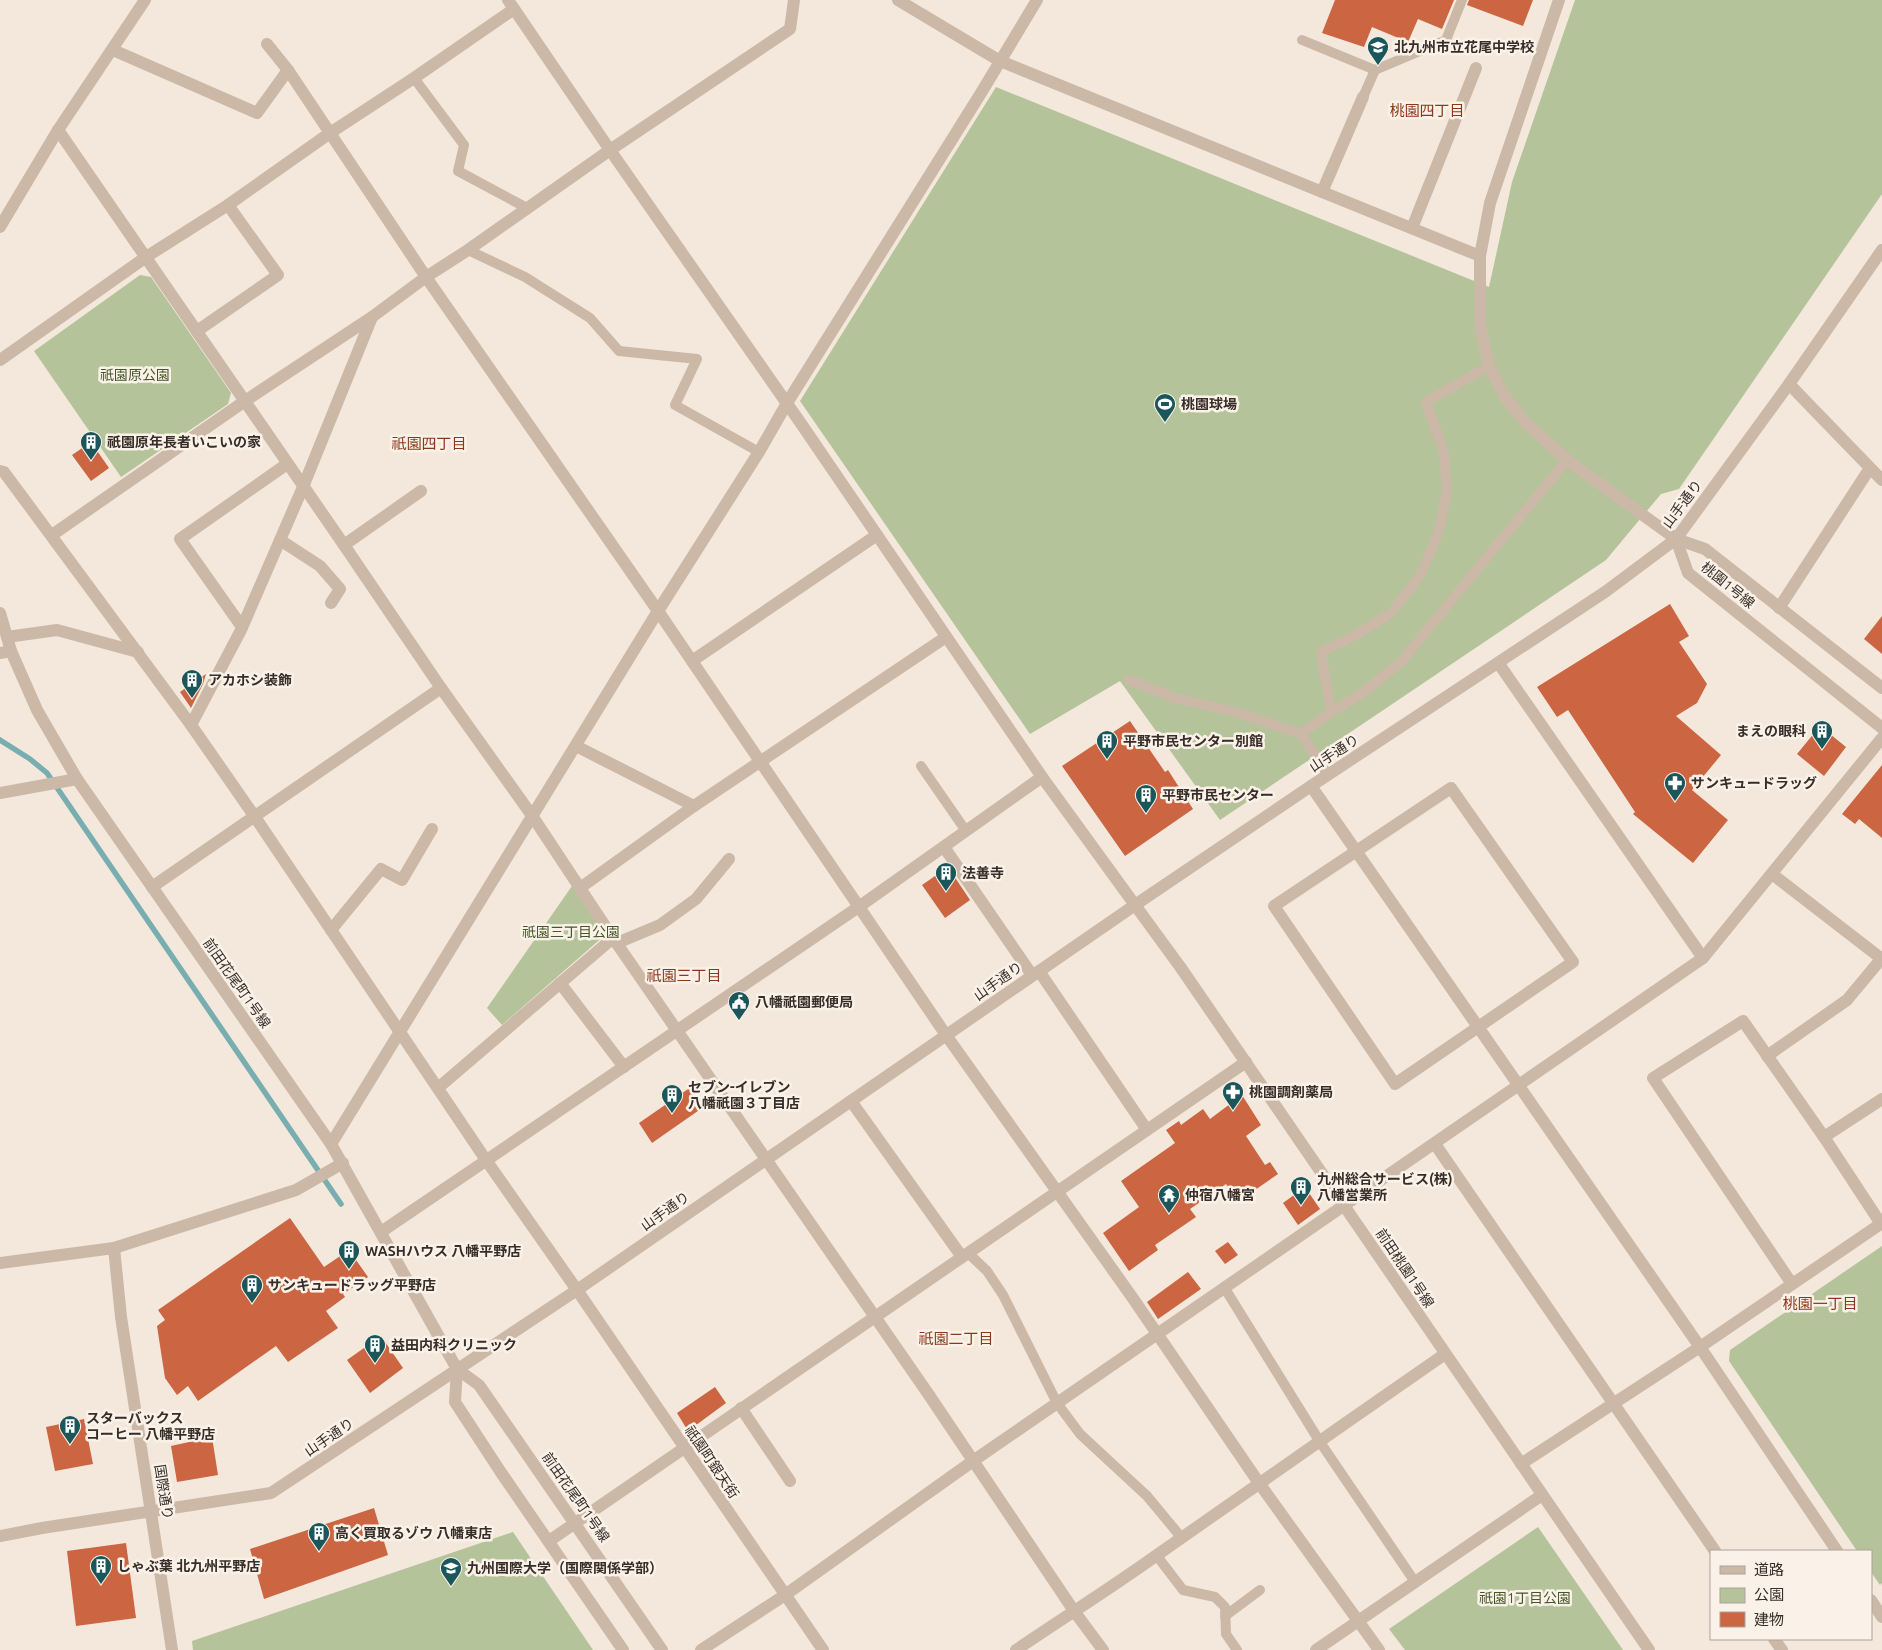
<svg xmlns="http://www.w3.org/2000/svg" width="1882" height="1650" viewBox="0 0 1882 1650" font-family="Ubuntu,'Noto Sans JP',sans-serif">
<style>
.green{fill:#b5c39b}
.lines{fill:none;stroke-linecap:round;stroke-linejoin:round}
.stream{stroke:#79aeb1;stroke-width:5.5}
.building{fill:#cb6542}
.service{stroke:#ccb8a7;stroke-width:10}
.minor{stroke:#ccb8a7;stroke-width:12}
.tertiary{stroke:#ccb8a7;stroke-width:12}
.labels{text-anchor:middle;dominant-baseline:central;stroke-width:5;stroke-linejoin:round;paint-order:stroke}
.poi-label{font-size:14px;font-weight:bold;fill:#382d28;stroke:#faf2e8;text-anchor:start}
.park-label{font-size:14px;fill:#46572a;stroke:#faf2e8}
.street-label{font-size:14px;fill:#382d28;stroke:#faf2e8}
.neighbourhood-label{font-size:15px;fill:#8a391d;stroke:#faf2e8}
</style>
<rect width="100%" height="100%" fill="#f3e8db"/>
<g class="green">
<polygon points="1575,0 1882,0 1882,194 1679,489 1661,494 1606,560 1220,820 1120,681 1030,734 800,401 996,87 1489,287 1512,182"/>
<polygon points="140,275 151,277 231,393 228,404 121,477 34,351"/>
<polygon points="572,886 605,935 502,1025 487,1008"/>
<polygon points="1882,1246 1882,1583 1880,1585 1871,1572 1871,1551 1857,1551 1729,1361 1730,1350"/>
<polygon points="1538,1527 1623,1650 1405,1650 1389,1629"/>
<polygon points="513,1532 593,1650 193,1650 192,1641"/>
</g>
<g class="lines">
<polyline class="stream" points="0,740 30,759 47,773 341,1204"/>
</g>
<g class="building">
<polygon points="1335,0 1454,0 1442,29 1418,19 1408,42 1372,27 1364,47 1322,33"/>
<polygon points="1469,0 1533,0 1523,26 1467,5"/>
<polygon points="91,442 109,468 91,481 72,455"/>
<polygon points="1670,604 1689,636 1679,642 1707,684 1697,703 1676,716 1721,755 1692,790 1728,820 1693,863 1633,814 1635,812 1568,710 1557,717 1537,687"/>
<polygon points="1882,616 1882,654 1864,639"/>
<polygon points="206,674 203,684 191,708 180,692"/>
<polygon points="1130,721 1165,772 1168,770 1193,809 1125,856 1062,766"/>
<polygon points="1820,726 1846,747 1824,776 1797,754"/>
<polygon points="1882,765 1882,838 1859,819 1855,824 1842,814"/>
<polygon points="948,867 970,900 945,918 922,885"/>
<polygon points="691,1087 705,1106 652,1143 639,1123"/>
<polygon points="1242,1095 1261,1125 1246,1136 1265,1165 1270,1162 1278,1174 1255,1190 1252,1186 1235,1197 1226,1184 1190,1209 1196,1217 1155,1245 1158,1250 1129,1271 1103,1233 1139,1207 1121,1181 1175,1143 1166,1130 1179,1121 1181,1125 1203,1109 1210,1119"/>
<polygon points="1305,1187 1320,1209 1298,1225 1283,1203"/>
<polygon points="290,1218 324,1267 349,1250 368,1277 343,1294 345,1297 326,1311 338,1328 288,1362 276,1346 198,1401 188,1386 177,1395 165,1378 157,1326 165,1320 158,1310"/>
<polygon points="1228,1242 1238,1255 1225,1264 1215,1251"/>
<polygon points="1188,1272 1201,1289 1158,1319 1147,1302"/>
<polygon points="381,1336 403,1368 370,1393 347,1360"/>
<polygon points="715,1387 726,1403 688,1431 677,1413"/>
<polygon points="84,1419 93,1464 55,1471 46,1427"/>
<polygon points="212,1437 218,1475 177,1482 171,1446"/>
<polygon points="374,1508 388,1555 264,1599 250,1549"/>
<polygon points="126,1543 136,1618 76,1626 67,1551"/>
</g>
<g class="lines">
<g class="service">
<polyline points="1302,40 1375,70"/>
<polyline points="414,78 464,145 458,171 527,208"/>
<polyline points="1363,97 1375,70 1446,40 1462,0"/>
<polyline points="468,250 525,277 590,318 619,351 697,359 675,405 759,452"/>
<polyline points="1129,680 1175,698 1236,712 1301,734 1331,712 1361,694 1401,662 1567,460"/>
<polyline points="1331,712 1321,652 1354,636 1391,613 1420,576 1438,534 1447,493 1444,452 1426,402 1489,366"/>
<polyline points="1301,734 1328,775"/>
<polyline points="921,766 966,831"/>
<polyline points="968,1253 987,1271 1003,1295 1057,1403 1080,1434 1147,1496 1181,1537"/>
<polyline points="1224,1287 1320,1442 1415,1582"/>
<polyline points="1157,1556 1183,1590 1215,1597 1225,1607 1226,1634 1237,1650"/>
<polyline points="1225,1616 1260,1590"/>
</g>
<g class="minor">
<polyline points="508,0 610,150 802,425 1042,777 1135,905"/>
<polyline points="898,0 1000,61 1480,256"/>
<polyline points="1559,0 1490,203 1480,256 1480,326 1489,366 1505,397 1526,423 1567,460 1676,539"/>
<polyline points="267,44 288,70 426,277 658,611 946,1035 1132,1297 1259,1483 1379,1650"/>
<polyline points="113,50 257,113 288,70"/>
<polyline points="58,130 344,545 441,688 533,817 613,938 929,1395 1074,1611 1103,1650"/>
<polyline points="1322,192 1363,97"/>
<polyline points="0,227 58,130 145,0"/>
<polyline points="1412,228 1476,68"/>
<polyline points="197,331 278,275 228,205"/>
<polyline points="0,360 146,257 228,205 330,133 414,78 514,9"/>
<polyline points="1789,384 1882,480"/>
<polyline points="0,471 4,472 191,725 255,817 486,1160 577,1290 823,1650"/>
<polyline points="52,535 245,401 372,317 426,277 468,250 610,150 790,29 794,0"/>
<polyline points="280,540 320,566 340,589 331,603"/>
<polyline points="344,545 421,491"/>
<polyline points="1779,608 1870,468"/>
<polyline points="242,627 180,539 287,464"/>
<polyline points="7,637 57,630 138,652"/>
<polyline points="0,653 11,651"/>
<polyline points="692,661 877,535"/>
<polyline points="1499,664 1703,958"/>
<polyline points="191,725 241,630 303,487 372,317"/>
<polyline points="576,746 694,806"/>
<polyline points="1311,786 1700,1347 1837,1551"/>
<polygon points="1451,788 1573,962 1395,1084 1274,906"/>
<polyline points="0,793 77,779"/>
<polyline points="944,847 1032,975"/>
<polyline points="1772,874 1882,959"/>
<polyline points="152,887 441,688"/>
<polyline points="580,888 694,806 946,637"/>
<polyline points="331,930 381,869 402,880 432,829"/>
<polyline points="617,943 660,925 696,899 729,859"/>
<polyline points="1039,971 1147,1130"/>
<polyline points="560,983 624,1067"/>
<polyline points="1767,1056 1847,1000 1881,959"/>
<polyline points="438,1088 613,938"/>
<polyline points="851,1101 962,1257"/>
<polyline points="1824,1137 1882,1099"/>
<polyline points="331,1144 658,611 759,452 787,403 981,93 1037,0"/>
<polyline points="1435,1144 1715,1551"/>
<polyline points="381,1232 860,906 1042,777"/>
<polyline points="0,1263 114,1248 296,1190 343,1163"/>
<polyline points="1792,1284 1653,1078 1743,1021 1824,1137 1881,1224"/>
<polyline points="741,1408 790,1481"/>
<polyline points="1521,1464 1700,1347 1882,1223"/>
<polyline points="549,1541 1246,1062"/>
<polyline points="1871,1600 1882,1617"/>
<polyline points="1774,1639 1782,1650"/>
<polyline points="701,1650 785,1595 973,1461 1703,958 1882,738"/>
<path d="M1016 1650C1063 1618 1111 1588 1157 1555 1253 1487 1349 1421 1445 1354"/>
<polyline points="1316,1650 1542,1495"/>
</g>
<g class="tertiary">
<polyline points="1676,539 1688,573 1882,728"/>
<polyline points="1676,539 1705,549 1882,688"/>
<polyline points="0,613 11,651 37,710 77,779 331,1144 457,1369"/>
<polyline points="1135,905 1181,968 1649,1650"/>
<polyline points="114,1248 121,1317 172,1650"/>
<polyline points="0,1536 42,1528 271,1493 577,1290 1135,905 1311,786 1605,592 1676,539 1789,384 1882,250"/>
<polyline points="623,1650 500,1471 455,1402 457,1369 479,1385 662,1650"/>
</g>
</g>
<defs>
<g id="school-pin" transform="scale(1.125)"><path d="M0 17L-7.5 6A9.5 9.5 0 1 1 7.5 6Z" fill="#1b565b" stroke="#faf2e8"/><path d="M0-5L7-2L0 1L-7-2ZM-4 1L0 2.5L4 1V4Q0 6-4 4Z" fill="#fff"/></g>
<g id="stadium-pin" transform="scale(1.125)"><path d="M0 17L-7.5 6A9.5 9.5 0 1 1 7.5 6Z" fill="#1b565b" stroke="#faf2e8"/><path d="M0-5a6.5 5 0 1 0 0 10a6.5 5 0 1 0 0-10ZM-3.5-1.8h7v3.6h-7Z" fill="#fff"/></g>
<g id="building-pin" transform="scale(1.125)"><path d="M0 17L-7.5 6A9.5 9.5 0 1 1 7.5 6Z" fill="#1b565b" stroke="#faf2e8"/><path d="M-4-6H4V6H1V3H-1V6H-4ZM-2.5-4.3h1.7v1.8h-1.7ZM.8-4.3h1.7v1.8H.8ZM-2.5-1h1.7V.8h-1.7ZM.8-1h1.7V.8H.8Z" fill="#fff"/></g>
<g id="pharmacy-pin" transform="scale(1.125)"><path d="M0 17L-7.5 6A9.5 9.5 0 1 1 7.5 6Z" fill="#1b565b" stroke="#faf2e8"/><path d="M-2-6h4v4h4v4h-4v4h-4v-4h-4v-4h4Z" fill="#fff"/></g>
<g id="civic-pin" transform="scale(1.125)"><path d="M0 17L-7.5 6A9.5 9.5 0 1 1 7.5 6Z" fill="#1b565b" stroke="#faf2e8"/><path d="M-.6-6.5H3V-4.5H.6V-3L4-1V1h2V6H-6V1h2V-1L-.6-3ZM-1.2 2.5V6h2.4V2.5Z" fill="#fff"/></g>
<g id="temple-pin" transform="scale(1.125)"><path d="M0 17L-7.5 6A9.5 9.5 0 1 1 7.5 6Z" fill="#1b565b" stroke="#faf2e8"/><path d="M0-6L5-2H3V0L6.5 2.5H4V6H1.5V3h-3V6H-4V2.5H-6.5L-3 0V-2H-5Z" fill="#fff"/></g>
<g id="university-pin" transform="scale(1.125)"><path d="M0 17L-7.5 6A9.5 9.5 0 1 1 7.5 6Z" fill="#1b565b" stroke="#faf2e8"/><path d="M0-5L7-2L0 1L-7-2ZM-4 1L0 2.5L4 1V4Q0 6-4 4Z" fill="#fff"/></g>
</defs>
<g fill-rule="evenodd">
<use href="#school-pin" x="1378" y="47"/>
<use href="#stadium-pin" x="1165" y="404"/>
<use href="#building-pin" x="91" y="442"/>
<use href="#building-pin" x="192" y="680"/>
<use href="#building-pin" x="1822" y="731"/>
<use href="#building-pin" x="1107" y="741"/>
<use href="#pharmacy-pin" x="1675" y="783"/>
<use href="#building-pin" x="1146" y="795"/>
<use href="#building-pin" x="946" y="873"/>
<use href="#civic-pin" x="739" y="1002"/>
<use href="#pharmacy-pin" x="1233" y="1092"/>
<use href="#building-pin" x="672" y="1095"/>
<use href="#building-pin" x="1301" y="1187"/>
<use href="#temple-pin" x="1169" y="1195"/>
<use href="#building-pin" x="349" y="1251"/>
<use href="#building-pin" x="252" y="1285"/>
<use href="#building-pin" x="375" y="1345"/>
<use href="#building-pin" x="70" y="1426"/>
<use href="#building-pin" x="319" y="1533"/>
<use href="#building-pin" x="101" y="1566"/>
<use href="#university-pin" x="451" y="1568"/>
</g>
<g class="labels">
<g class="poi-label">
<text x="1394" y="47">北九州市立花尾中学校</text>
<text x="1181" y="404">桃園球場</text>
<text x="107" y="442">祇園原年長者いこいの家</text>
<text x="208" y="680">アカホシ装飾</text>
<text x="1806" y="731" text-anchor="end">まえの眼科</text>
<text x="1123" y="741">平野市民センター別館</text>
<text x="1691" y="783">サンキュードラッグ</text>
<text x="1162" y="795">平野市民センター</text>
<text x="962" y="873">法善寺</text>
<text x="755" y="1002">八幡祇園郵便局</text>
<text x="688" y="1087">セブン-イレブン<tspan x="688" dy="16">八幡祇園３丁目店</tspan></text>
<text x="1249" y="1092">桃園調剤薬局</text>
<text x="1317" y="1179">九州総合サービス(株)<tspan x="1317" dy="16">八幡営業所</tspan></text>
<text x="1185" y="1195">仲宿八幡宮</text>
<text x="365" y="1251">WASHハウス 八幡平野店</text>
<text x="268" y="1285">サンキュードラッグ平野店</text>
<text x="391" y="1345">益田内科クリニック</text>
<text x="86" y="1418">スターバックス<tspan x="86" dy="16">コーヒー 八幡平野店</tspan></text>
<text x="335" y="1533">高く買取るゾウ 八幡東店</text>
<text x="117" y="1566">しゃぶ葉 北九州平野店</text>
<text x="467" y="1568">九州国際大学（国際関係学部）</text>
</g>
<g class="park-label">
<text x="135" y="375">祇園原公園</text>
<text x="571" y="932">祇園三丁目公園</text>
<text x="1525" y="1598">祇園1丁目公園</text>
</g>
<g class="street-label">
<text transform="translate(1682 504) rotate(-53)">山手通り</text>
<text transform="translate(1728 585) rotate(39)">桃園1号線</text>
<text transform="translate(1334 753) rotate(-33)">山手通り</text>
<text transform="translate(998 981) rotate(-35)">山手通り</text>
<text transform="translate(237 983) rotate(55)">前田花尾町1号線</text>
<text transform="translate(665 1211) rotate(-35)">山手通り</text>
<text transform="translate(1405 1268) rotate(56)">前田桃園1号線</text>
<text transform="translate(329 1437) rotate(-34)">山手通り</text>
<text transform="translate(712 1462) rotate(56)">祇園町銀天街</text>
<text transform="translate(164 1492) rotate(81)">国際通り</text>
<text transform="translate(576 1497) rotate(55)">前田花尾町1号線</text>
</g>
<g class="neighbourhood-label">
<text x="1427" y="110">桃園四丁目</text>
<text x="429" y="443">祇園四丁目</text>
<text x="684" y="975">祇園三丁目</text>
<text x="1820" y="1303">桃園一丁目</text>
<text x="956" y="1338">祇園二丁目</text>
</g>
</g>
<rect x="1710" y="1550" width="162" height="90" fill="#faf2e8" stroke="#aca39b"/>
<rect x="1720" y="1566" width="25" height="8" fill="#ccb8a7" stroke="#aca39b"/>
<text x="1754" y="1575" font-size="15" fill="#382d28">道路</text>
<rect x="1720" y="1588" width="25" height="15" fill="#b5c39b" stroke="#aca39b"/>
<text x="1754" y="1600" font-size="15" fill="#382d28">公園</text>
<rect x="1720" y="1612" width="25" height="15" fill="#cb6542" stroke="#aca39b"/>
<text x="1754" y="1625" font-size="15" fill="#382d28">建物</text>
</svg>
